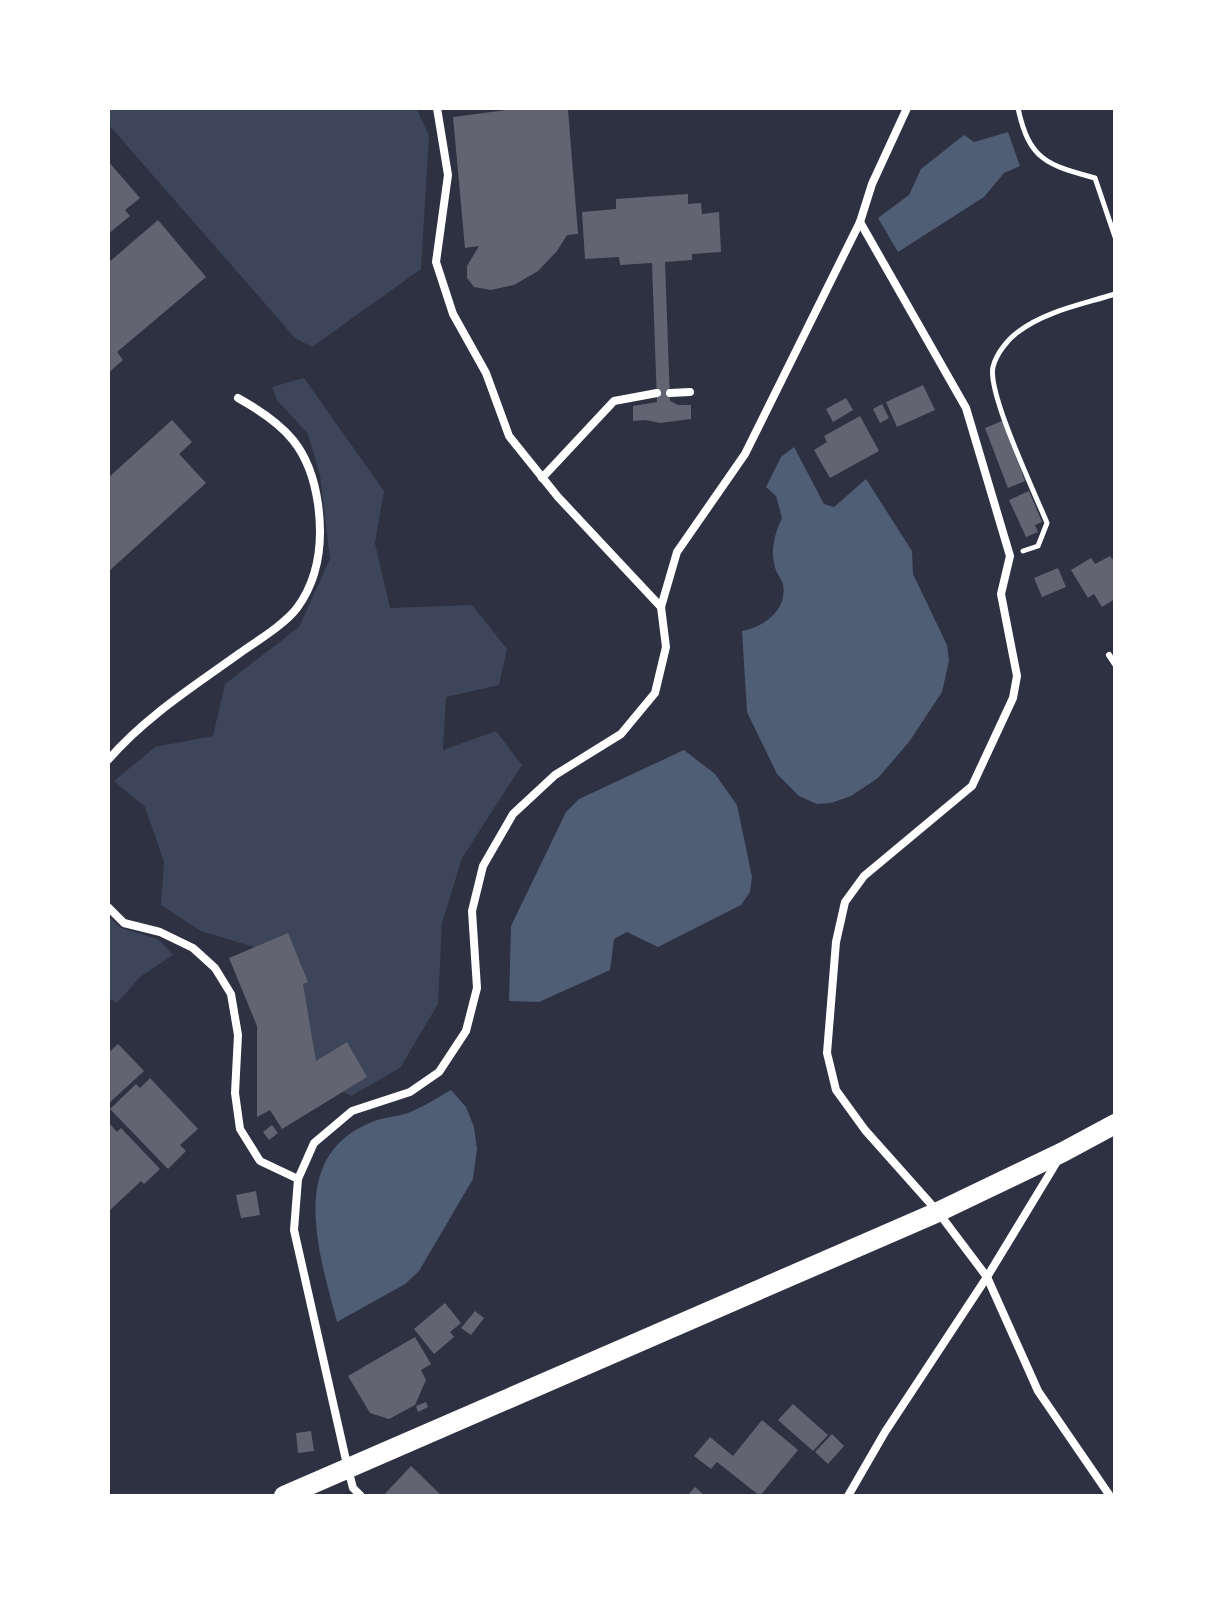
<svg xmlns="http://www.w3.org/2000/svg" width="1223" height="1604" viewBox="0 0 1223 1604" font-family="Overpass,sans-serif">
<style>
.green{fill:#3c4559}
.water{fill:#4f5d75}
.building{fill:#626471}
.lines{fill:none;stroke-linecap:round;stroke-linejoin:round}
.path{stroke:#fff;stroke-width:5}
.service{stroke:#fff;stroke-width:6}
.minor{stroke:#fff;stroke-width:8}
.primary{stroke:#fff;stroke-width:20}
</style>
<rect width="100%" height="100%" fill="#2d3142"/>
<g class="green">
<polygon points="108,108 416,108 429,135 421,269 312,347 295,338 108,124"/>
<polygon points="304,378 384,491 375,543 390,608 472,605 507,649 499,685 446,697 443,750 496,731 522,765 462,858 442,923 438,1004 400,1068 351,1096 316,1077 276,954 201,931 161,905 164,862 145,807 114,781 155,747 213,736 225,684 299,627 330,559 320,475 308,434 277,400 272,387"/>
<polygon points="108,916 121,928 158,939 173,955 140,977 117,1003 108,998"/>
</g>
<g class="water">
<polygon points="1008,132 1020,166 1004,173 984,197 898,252 878,218 909,195 921,169 964,135 974,142"/>
<path d="M794 447 824 504 834 507 866 479 912 551 913 574 947 645 949 661 942 692 909 742 878 778 851 796 831 803 817 804 799 796 777 774 747 712 742 631C763 627 788 611 783 584 781 578 776 573 775 567 770 550 775 533 782 518L776 496 766 487 781 457Z"/>
<polygon points="684,750 715,774 737,805 752,877 750,892 741,905 658,947 627,932 614,939 610,970 539,1002 509,1001 511,926 566,812 579,799"/>
<path d="M451 1090 466 1107 474 1127 477 1149 473 1179 419 1271 405 1284 337 1322C320 1256 285 1156 372 1122 384 1117 396 1117 408 1113 423 1107 437 1098 451 1090Z"/>
</g>
<g class="building">
<polygon points="521,108 568,110 578,234 567,235 557,251 538,271 514,285 491,290 474,287 467,278 467,266 479,246 465,248 453,117"/>
<polygon points="108,161 140,198 125,210 130,216 108,234"/>
<polygon points="688,194 688,204 701,203 702,214 719,212 721,252 692,254 692,260 665,262 670,401 678,405 691,405 691,419 660,423 646,420 633,421 633,406 657,402 652,263 620,265 619,257 585,259 582,212 616,209 616,199"/>
<polygon points="158,220 206,277 117,352 123,360 108,373 108,263"/>
<polygon points="923,385 935,410 897,427 886,402"/>
<polygon points="846,398 853,410 833,422 826,409"/>
<polygon points="882,404 889,418 880,423 873,409"/>
<polygon points="860,416 879,451 830,478 814,450 827,442 824,436"/>
<polygon points="172,420 192,442 179,454 206,483 108,572 108,478"/>
<polygon points="1002,421 1025,481 1008,488 985,428"/>
<polygon points="1029,491 1042,522 1035,525 1038,532 1026,537 1009,500"/>
<polygon points="1110,556 1112,559 1115,557 1115,599 1102,607 1094,594 1088,598 1071,570 1091,558 1095,564"/>
<polygon points="1058,568 1066,587 1042,597 1034,578"/>
<polygon points="288,933 308,982 303,984 316,1061 347,1042 367,1077 282,1129 270,1110 257,1117 257,1026 229,958"/>
<polygon points="118,1044 144,1071 108,1104 108,1053"/>
<polygon points="150,1078 198,1129 180,1145 186,1151 168,1169 110,1109 136,1084 140,1088"/>
<polygon points="108,1122 117,1132 121,1128 160,1169 144,1184 141,1181 108,1212"/>
<polygon points="272,1125 278,1133 269,1140 263,1132"/>
<polygon points="256,1191 260,1215 241,1218 236,1195"/>
<polygon points="445,1303 461,1323 450,1332 454,1337 434,1354 414,1329"/>
<polygon points="475,1311 484,1318 471,1335 461,1328"/>
<polygon points="415,1337 431,1364 421,1370 426,1380 415,1405 389,1419 370,1413 348,1376"/>
<polygon points="426,1402 428,1407 418,1412 416,1406"/>
<polygon points="793,1404 828,1435 813,1451 778,1420"/>
<polygon points="762,1420 798,1450 760,1496 717,1462 711,1469 694,1456 710,1437 733,1456"/>
<polygon points="311,1431 314,1451 298,1453 296,1433"/>
<polygon points="832,1434 844,1446 828,1464 815,1452"/>
<polygon points="411,1466 442,1496 383,1496"/>
<polygon points="695,1487 705,1496 687,1496"/>
</g>
<g class="lines">
<g class="path">
<path d="M1018 108C1029 160 1047 165 1095 178L1115 237"/>
<path d="M1023 551 1038 546 1047 523C1035 493 987 393 993 367 996 354 1008 339 1018 332 1045 311 1084 304 1115 294"/>
</g>
<polyline class="service" points="1109,655 1115,664"/>
<g class="minor">
<polyline points="437,108 448,175 436,262 453,314 486,373 509,436 558,497 661,607"/>
<polyline points="860,222 966,408 1010,556 1001,594 1017,676 1013,698 972,786 864,876 845,902 836,942 827,1053 836,1090 865,1130 938,1212 987,1277 1038,1391 1110,1496"/>
<polyline points="670,393 690,392"/>
<polyline points="542,478 614,401 657,393"/>
<path d="M108 760C145 717 194 686 240 653 257 641 285 624 297 608 319 578 323 540 318 504 310 448 286 425 238 398"/>
<polyline points="108,907 124,923 160,932 193,948 215,968 231,994 238,1035 235,1093 240,1129 260,1161 298,1179"/>
<polyline points="361,1496 353,1488 348,1469 294,1230 298,1179 314,1143 352,1111 410,1092 439,1072 466,1031 477,988 472,911 483,866 513,814 555,775 621,734 655,693 666,647 661,607 677,552 745,454 860,222 872,184 907,108"/>
<polyline points="848,1496 885,1432 987,1277 1058,1160"/>
</g>
<polyline class="primary" points="284,1496 938,1212 1063,1152 1115,1124"/>
</g>
<rect width="1223" height="1604" fill="none" stroke="#ffffff" stroke-width="220"/>
</svg>
